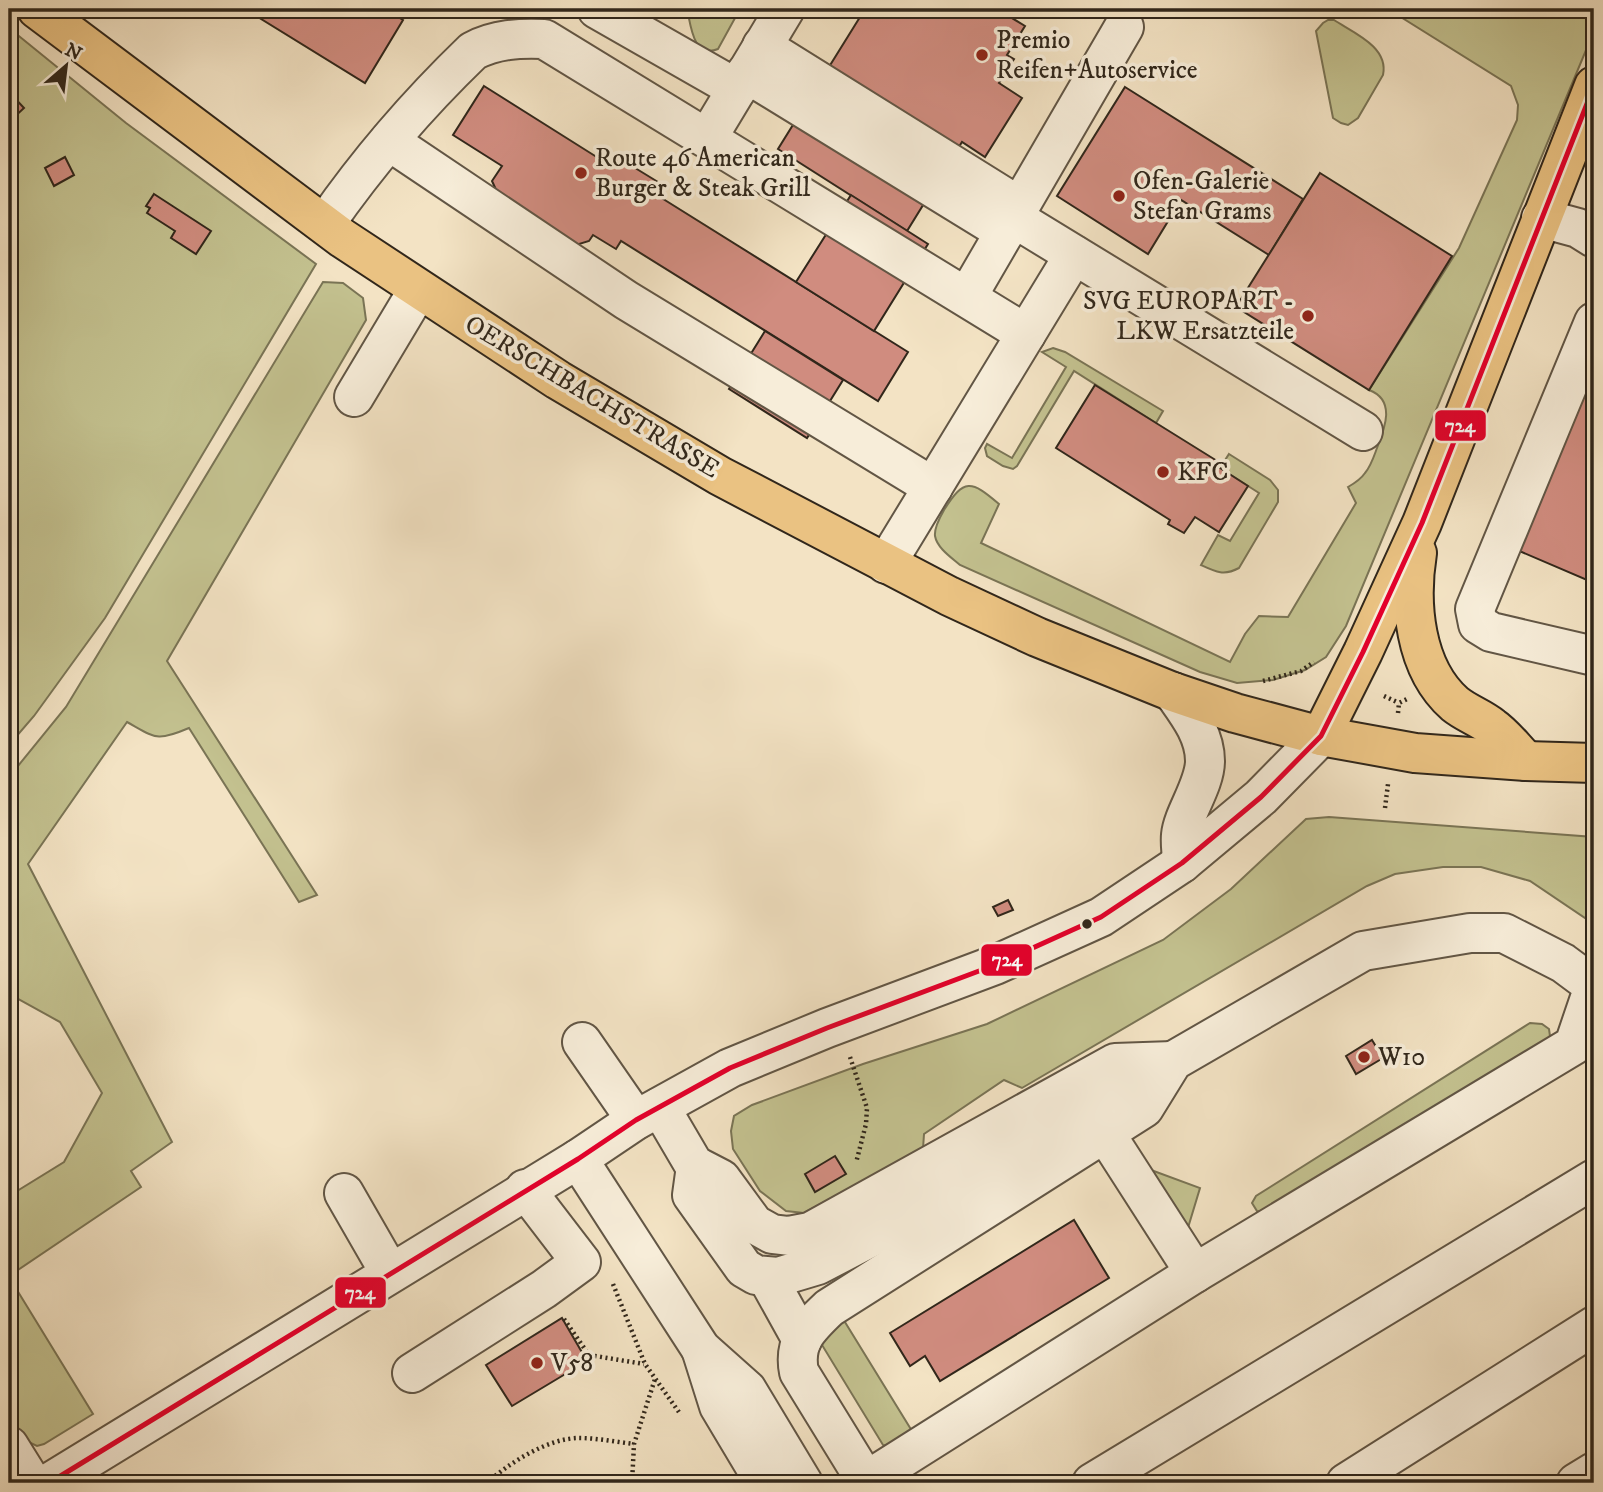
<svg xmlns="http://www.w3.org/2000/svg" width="1603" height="1492" viewBox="0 0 1603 1492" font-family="'IM FELL DW Pica',serif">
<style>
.green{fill:#c3c18f;stroke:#7a7455;stroke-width:2}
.building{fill:#d08c7f;stroke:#31271b;stroke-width:2}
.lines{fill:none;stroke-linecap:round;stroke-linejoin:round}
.minor-casing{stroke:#625645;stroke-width:42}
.major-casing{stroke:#31271b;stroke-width:42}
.path{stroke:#31271b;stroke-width:4.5;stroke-dasharray:2 3.5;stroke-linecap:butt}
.minor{stroke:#f7edd9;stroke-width:38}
.major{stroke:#eac282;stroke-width:38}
.bus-1-casing{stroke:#f7edd9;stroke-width:10}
.bus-1{stroke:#e4002b;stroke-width:5}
.poi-dot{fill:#8f2418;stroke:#f7edd9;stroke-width:2.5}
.bus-dot{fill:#31271b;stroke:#f7edd9;stroke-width:2.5}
.labels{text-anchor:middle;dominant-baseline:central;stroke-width:7;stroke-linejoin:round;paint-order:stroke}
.poi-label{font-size:26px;fill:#31271b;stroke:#f7edd9;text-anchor:start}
.street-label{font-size:26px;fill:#31271b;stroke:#f7edd9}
.line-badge{stroke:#f7edd9;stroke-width:2.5}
.badge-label{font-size:19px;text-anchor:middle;font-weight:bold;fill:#fff}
</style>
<rect width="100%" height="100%" fill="#f3e3c4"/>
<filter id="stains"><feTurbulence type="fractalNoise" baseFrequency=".00286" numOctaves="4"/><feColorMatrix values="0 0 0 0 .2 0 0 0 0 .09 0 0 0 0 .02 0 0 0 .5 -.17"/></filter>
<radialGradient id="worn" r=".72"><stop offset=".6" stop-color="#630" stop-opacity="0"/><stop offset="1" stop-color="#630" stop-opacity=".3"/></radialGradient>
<g class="green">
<path d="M687 9H740L718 49C693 59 691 26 687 9Z"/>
<path d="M1388 9H1594V31L1346 626 1326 657 1305 670 1273 680 1237 683 1200 672 960 565C952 558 937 548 935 536 934 527 940 517 944 510 964 478 971 480 999 504L981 543 1230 662 1245 634 1259 616 1288 617 1356 503 1348 487C1355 483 1361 479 1365 473 1371 466 1374 456 1377 448 1385 428 1396 400 1369 390L1459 248 1517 120 1518 105 1511 86Z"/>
<path d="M1328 20H1334C1354 33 1389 47 1383 75L1358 118 1348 125 1341 123 1333 118 1316 31 1323 23Z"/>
<polygon points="9,28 126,123 316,264 105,618 34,716 9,745"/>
<path d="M323 282 343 283 363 298 366 320 167 661 317 895 299 902 189 728C156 742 156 738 127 722L28 864 172 1142 131 1171 141 1187 9 1276V1196L64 1162 102 1093 60 1022 9 994V777L66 707Z"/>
<polygon points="1053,348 1065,352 1163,411 1156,423 1074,371 1017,466 1013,469 1003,466 987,456 985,448 987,444 1012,458 1066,367 1042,352"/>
<path d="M1229 454 1270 480 1278 490V502L1239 568C1224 576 1216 572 1201 565L1218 535 1230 541 1259 493 1220 468Z"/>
<polygon points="1329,817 1594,837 1594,924 1530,881 1481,867 1443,867 1395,874 1367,886 1022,1088 1004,1080 924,1134 923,1149 804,1213 786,1211 760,1191 733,1149 731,1131 734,1116 752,1105 863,1064 987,1024 1163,940 1231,889 1306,819"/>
<polygon points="1530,1023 1542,1024 1549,1029 1550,1036 1545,1042 1266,1213 1257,1211 1252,1203 1256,1196"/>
<polygon points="1151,1170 1200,1188 1187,1231"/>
<polygon points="9,1277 93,1414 44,1444 37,1446 22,1439 9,1417"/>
<polygon points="840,1314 912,1431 891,1447 883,1445 822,1345 830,1321"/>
</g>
<g class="building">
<polygon points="245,9 385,9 403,20 365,83"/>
<polygon points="865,9 997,9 1025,26 1007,55 1014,59 999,83 1022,98 985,157 962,142 907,231 778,149"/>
<polygon points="484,86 603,161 609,152 658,182 652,192 908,352 878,401 621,241 616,249 593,235 589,241 576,245 498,194 492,181 502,166 453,135"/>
<polygon points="1125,87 1303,199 1269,255 1181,200 1148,254 1057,196"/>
<polygon points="9,92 24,108 9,122"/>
<polygon points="65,157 74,175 54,186 45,168"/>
<polygon points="1320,173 1452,256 1369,390 1236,307"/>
<polygon points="154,194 211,231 196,254 171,238 175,231 147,213 150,208 146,206"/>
<polygon points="851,195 928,244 874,331 796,282"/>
<polygon points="765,331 843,380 807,438 729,389"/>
<polygon points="1594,362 1594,583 1517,550"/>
<polygon points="1095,385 1222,464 1220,468 1248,486 1219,532 1195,517 1184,533 1168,524 1170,520 1056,448"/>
<polygon points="1008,900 1013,910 998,916 993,907"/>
<polygon points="1372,1040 1383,1058 1356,1074 1346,1056"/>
<polygon points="835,1156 846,1174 815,1192 805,1174"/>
<polygon points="1074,1220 1109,1278 940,1381 925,1356 910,1366 890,1333"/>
<polygon points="562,1318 587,1361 512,1406 486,1365"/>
</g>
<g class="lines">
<g class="minor-casing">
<g id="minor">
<polyline points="597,9 737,89"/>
<polyline points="762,46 1020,207"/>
<polyline points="746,73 1005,232"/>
<polyline points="708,137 785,9"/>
<polyline points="389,141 626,300 933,487"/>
<polyline points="1014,218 1363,431"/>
<polyline points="1541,218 1578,228 1594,238"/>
<path d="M325 224C368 162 418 104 473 51 496 39 519 38 544 39L1026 334"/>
<polyline points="967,297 1124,27"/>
<polyline points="1594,322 1475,609 1478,624 1491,632 1594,656"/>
<polyline points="354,397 418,290"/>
<polyline points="886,564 1074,255"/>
<path d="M1173 692C1187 712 1205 734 1205 761 1205 785 1183 814 1181 835 1180 844 1182 854 1182 863"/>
<path d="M1594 986 1574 1045 1195 1273 866 1481 799 1372C793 1342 808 1328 829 1308L1144 1108 1173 1061 1363 951 1470 933H1504L1563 963 1594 986"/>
<polyline points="582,1042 636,1120"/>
<polyline points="660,1107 694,1165 721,1179 754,1224 772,1234 789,1236 810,1232 1115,1063 1173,1061"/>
<polyline points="1105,1133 1195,1273"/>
<polyline points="578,1159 701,1349 747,1390 803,1483"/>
<polyline points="696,1166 692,1195 744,1268 756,1275 778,1277 818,1265 881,1232 1153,1073"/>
<polyline points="344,1193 390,1273"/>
<polyline points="767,1277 802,1340"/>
<polyline points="701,1349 719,1406 765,1483"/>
<polyline points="412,1373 544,1289 581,1262 525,1189"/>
<polyline points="9,1446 32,1483"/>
<polyline points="49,1483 578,1159 636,1120 730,1068 827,1028 995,965 1101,917 1182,863 1261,797 1321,736"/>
<polyline points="1092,1483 1594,1179"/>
<polyline points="1346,1483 1594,1326"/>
<polyline points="1576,1483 1594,1472"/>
</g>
</g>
<g class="major-casing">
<g id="major">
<polyline points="37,9 342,238 558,380 720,476 949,596 1037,637 1173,692 1235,713 1321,736 1415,753 1526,761 1594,763"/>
<path d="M1417 553C1409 603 1414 668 1455 704 1466 713 1481 718 1492 727 1505 736 1515 750 1526 761"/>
<polyline points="1321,736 1363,652 1422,523 1594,86"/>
</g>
</g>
<g class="path">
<polyline points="1263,681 1301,671 1314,662"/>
<polyline points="1384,696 1399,703"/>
<polyline points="1398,713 1399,703 1407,699"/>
<polyline points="1385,808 1388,784"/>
<polyline points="850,1057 867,1108 866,1124 856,1163"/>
<polyline points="613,1284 645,1364 681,1415"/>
<polyline points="564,1319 589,1355 644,1364"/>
<path d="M487 1483C509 1463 548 1438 579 1438 597 1438 616 1442 634 1444"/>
<polyline points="632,1483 634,1444 655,1379"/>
</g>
<use href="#minor" class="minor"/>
<use href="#major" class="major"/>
<g class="bus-1-casing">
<polyline id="bus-1" points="49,1483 578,1159 636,1120 730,1068 827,1028 995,965 1101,917 1182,863 1261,797 1321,736 1363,652 1422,523 1594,86"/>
</g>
<use href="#bus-1" class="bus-1"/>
</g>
<g class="poi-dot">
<circle cx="982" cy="55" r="7"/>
<circle cx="581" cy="173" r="7"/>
<circle cx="1119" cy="196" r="7"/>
<circle cx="1308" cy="316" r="7"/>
<circle cx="1163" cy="472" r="7"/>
<circle cx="1364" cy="1057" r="7"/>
<circle cx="537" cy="1363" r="7"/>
</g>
<circle class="bus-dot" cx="1087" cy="924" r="6"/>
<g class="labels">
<g class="poi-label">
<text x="996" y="40">Premio<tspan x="996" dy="30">Reifen+Autoservice</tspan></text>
<text x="595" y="158">Route 46 American<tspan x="595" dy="30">Burger &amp; Steak Grill</tspan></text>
<text x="1133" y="181">Ofen-Galerie<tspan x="1133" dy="30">Stefan Grams</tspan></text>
<text x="1294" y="301" text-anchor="end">SVG EUROPART -<tspan x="1294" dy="30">LKW Ersatzteile</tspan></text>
<text x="1177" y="472">KFC</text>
<text x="1378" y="1057">W10</text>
<text x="551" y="1363">V58</text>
</g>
<g class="street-label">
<text transform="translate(592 397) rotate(31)">OERSCHBACHSTRASSE</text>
</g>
</g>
<g class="line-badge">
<rect x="1434" y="409" width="53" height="33" rx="7" fill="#e4002b"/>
<rect x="980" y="943" width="53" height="34" rx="7" fill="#e4002b"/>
<rect x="334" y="1276" width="53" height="33" rx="7" fill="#e4002b"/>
</g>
<g class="badge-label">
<text x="1460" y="432">724</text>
<text x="1007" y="966">724</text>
<text x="360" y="1299">724</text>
</g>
<rect width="1603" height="1492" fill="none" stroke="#f3e3c4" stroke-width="35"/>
<rect x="10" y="10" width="1582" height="1471" fill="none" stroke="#31271b" stroke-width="3.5"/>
<rect x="18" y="18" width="1568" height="1457" fill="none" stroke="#31271b" stroke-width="2"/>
<g transform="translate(66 66) rotate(28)" stroke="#f7edd9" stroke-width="5" paint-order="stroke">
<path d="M0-5L12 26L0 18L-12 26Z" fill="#31271b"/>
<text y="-10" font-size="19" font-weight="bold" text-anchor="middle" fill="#31271b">N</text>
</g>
<rect width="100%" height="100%" filter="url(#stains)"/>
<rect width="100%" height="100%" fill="url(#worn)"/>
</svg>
